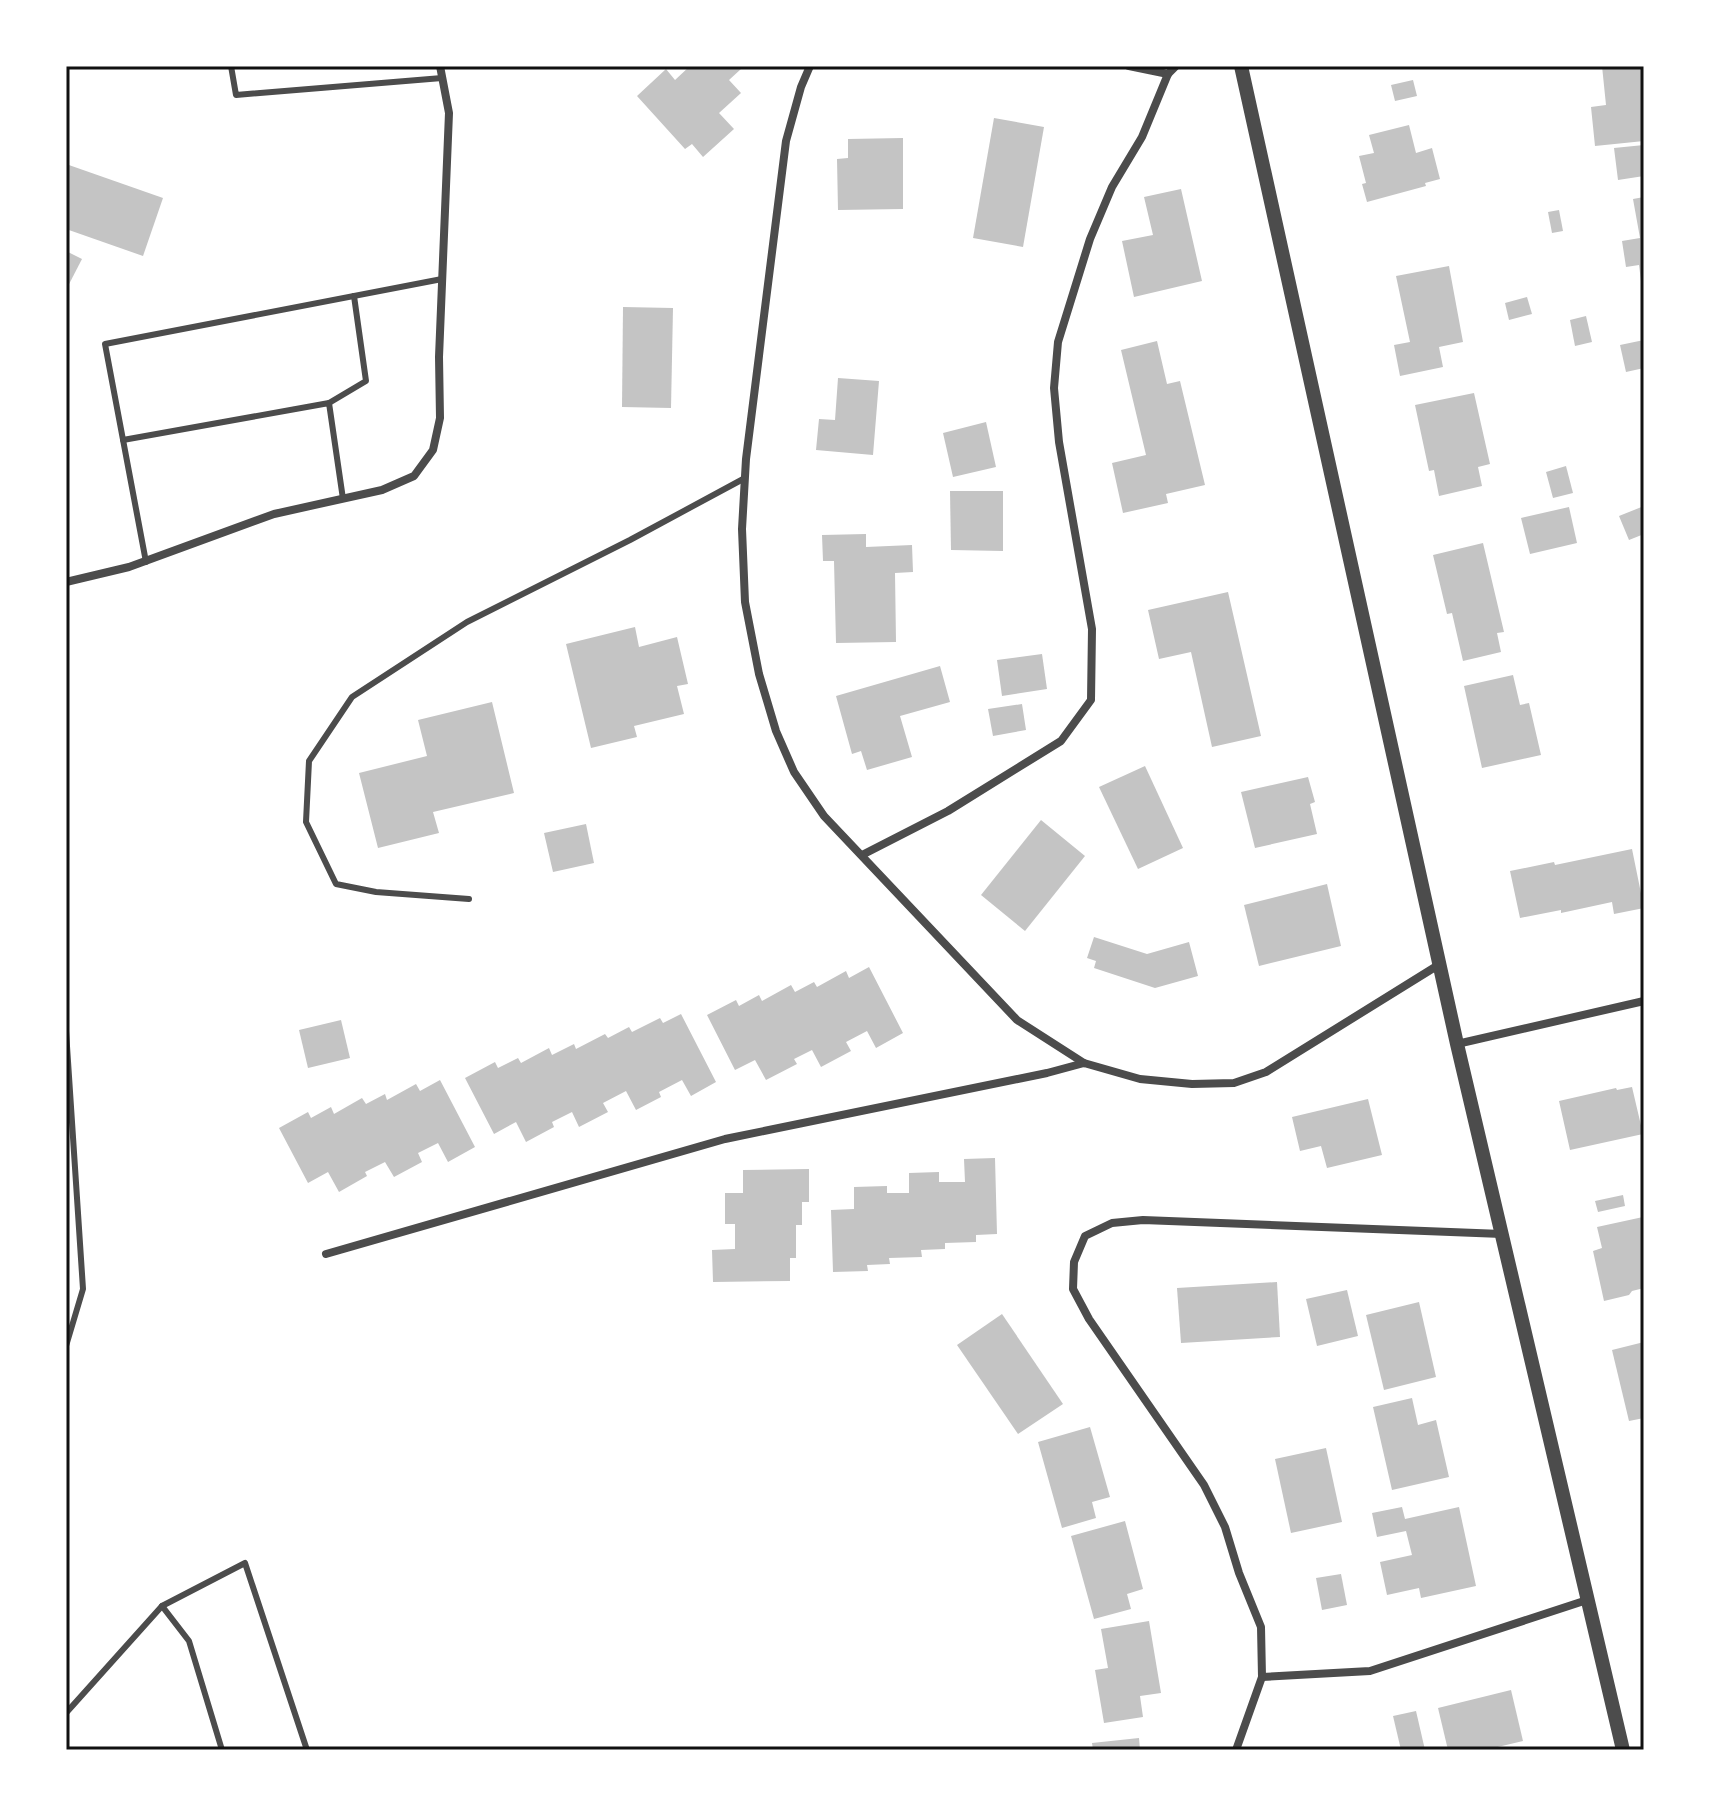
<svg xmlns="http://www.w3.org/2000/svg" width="1710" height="1816" viewBox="0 0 1710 1816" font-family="Montserrat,sans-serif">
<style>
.building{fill:#c4c4c4}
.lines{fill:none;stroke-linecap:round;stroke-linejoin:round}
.service{stroke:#4c4c4c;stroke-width:6}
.minor{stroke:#4c4c4c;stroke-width:8}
.tertiary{stroke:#4c4c4c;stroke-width:14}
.neatline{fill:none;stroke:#111;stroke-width:3}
</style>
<rect width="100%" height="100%" fill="#fff"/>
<g class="building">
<polygon points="690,66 739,66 741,69 729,80 741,93 719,113 734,129 703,157 692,144 685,149 637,96 666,69 675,80"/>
<polygon points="1602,66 1644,66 1644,141 1595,146 1591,107 1606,105"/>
<polygon points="1413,80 1417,96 1395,101 1391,85"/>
<polygon points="994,118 1044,127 1023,247 973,238"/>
<polygon points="1409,125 1416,153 1432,148 1440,179 1425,183 1426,186 1367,202 1362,184 1366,183 1359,156 1374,153 1369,135"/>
<polygon points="903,138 903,209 838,210 837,159 848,158 848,139"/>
<polygon points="1644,145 1644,176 1618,180 1614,148"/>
<polygon points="66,164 163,198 143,256 66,229"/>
<polygon points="1181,189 1202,281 1134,297 1122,241 1153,235 1144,197"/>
<polygon points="1644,197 1644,281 1641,281 1639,265 1626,267 1622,241 1640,238 1633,199"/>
<polygon points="1559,210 1563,231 1552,233 1548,212"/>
<polygon points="66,251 82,259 66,290"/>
<polygon points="1449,266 1463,342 1439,347 1443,367 1400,376 1394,345 1410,342 1396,276"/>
<polygon points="1527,297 1532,314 1509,320 1505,303"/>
<polygon points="623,307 673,308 671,408 622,407"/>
<polygon points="1586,316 1592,342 1575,346 1570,320"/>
<polygon points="1644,340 1644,368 1626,372 1620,345"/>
<polygon points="1157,341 1167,384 1180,381 1205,485 1166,494 1168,503 1123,513 1112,463 1146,455 1121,350"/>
<polygon points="838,378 879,381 873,455 816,450 819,419 835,420"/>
<polygon points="1474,393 1490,464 1478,467 1482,486 1439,496 1434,470 1429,471 1415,405"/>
<polygon points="986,422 996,467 953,477 943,433"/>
<polygon points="1566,466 1573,493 1553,498 1546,472"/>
<polygon points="950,491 1003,491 1003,551 951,550"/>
<polygon points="1644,506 1644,534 1629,540 1619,516"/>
<polygon points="1569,507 1577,543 1530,554 1521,518"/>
<polygon points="866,534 866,547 912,545 913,572 895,573 896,642 836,643 834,561 823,561 822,535"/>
<polygon points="1483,543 1504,632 1497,633 1501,652 1463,661 1452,613 1447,614 1433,555"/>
<polygon points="1228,592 1261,736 1212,747 1191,652 1159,659 1148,610"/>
<polygon points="635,627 639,647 677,637 688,684 677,686 684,714 634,726 637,737 591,748 566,644"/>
<polygon points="1042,654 1047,689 1002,696 997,660"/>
<polygon points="940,666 950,702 900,716 912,757 867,770 861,751 852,754 836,696"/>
<polygon points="1513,675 1520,705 1529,703 1541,755 1482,768 1464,686"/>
<polygon points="492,702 514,793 433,812 439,833 378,848 359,773 427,756 418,720"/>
<polygon points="1022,704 1026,730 993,736 988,709"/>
<polygon points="1145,766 1183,848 1138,869 1099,787"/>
<polygon points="1308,777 1315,802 1310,804 1317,834 1255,848 1241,792"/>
<polygon points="1041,820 1085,856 1025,931 981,895"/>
<polygon points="586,824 594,863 553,872 544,833"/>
<polygon points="1632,849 1644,908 1614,914 1612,902 1561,913 1561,910 1520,918 1510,871 1554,862 1555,865"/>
<polygon points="1327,884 1341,946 1259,966 1244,905"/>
<polygon points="1094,937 1147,954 1189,942 1198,976 1155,988 1094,968 1096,961 1087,958"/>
<polygon points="869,967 903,1033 876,1048 867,1031 846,1042 851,1051 821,1067 812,1050 794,1059 797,1064 766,1080 755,1060 735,1070 707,1015 736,1000 739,1006 759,995 762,1001 791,985 795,992 814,982 817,987 846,971 849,978"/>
<polygon points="681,1014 716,1082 691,1096 682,1080 659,1092 661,1097 636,1110 626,1091 603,1103 608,1112 579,1127 572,1112 552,1122 554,1127 526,1142 516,1122 494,1134 465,1078 495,1062 498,1068 518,1058 521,1063 549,1048 552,1055 574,1044 576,1049 605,1034 608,1038 629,1027 632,1032 660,1018 663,1023"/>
<polygon points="341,1020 350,1058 308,1068 299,1030"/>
<polygon points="440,1080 475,1147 448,1162 438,1143 418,1153 422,1162 394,1177 385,1162 365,1172 367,1176 339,1192 328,1172 308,1183 279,1128 308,1112 311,1118 331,1107 334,1114 362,1098 366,1104 385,1094 387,1100 416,1084 420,1091"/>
<polygon points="1632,1087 1643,1134 1570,1150 1559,1101 1616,1088 1617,1090"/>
<polygon points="1368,1099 1382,1155 1327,1168 1321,1146 1300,1151 1292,1117"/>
<polygon points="995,1158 997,1234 976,1235 976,1242 945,1243 945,1249 921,1250 922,1257 889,1258 890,1264 867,1265 868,1271 833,1272 831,1210 854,1209 854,1187 887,1186 887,1193 909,1193 909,1173 939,1172 939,1182 965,1182 964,1159"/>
<polygon points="809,1169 809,1202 802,1202 802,1225 796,1225 796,1258 790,1258 790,1281 713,1282 712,1250 735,1249 735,1224 725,1224 725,1193 743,1193 743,1170"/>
<polygon points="1623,1195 1625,1206 1598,1212 1595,1201"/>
<polygon points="1643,1217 1644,1288 1632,1291 1629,1295 1604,1301 1593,1251 1602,1248 1597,1227"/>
<polygon points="1277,1282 1280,1337 1181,1343 1177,1288"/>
<polygon points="1347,1290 1358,1336 1317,1346 1306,1299"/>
<polygon points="1419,1302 1436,1377 1384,1390 1366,1315"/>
<polygon points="1002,1314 1063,1404 1018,1434 957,1345"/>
<polygon points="1644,1342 1644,1418 1629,1421 1612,1350"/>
<polygon points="1412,1398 1418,1425 1436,1420 1449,1477 1392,1490 1373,1407"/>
<polygon points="1090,1427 1110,1497 1092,1502 1096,1518 1062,1528 1038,1442"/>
<polygon points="1326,1448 1342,1522 1291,1533 1275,1459"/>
<polygon points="1402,1507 1405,1519 1459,1507 1476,1586 1421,1598 1419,1588 1387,1595 1380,1562 1412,1555 1406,1531 1377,1537 1372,1513"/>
<polygon points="1125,1521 1143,1589 1127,1594 1131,1609 1094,1619 1071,1536"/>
<polygon points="1341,1574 1347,1605 1322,1610 1316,1578"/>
<polygon points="1149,1621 1161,1693 1140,1696 1143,1717 1104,1723 1095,1670 1108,1668 1101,1629"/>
<polygon points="1511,1690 1523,1741 1485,1750 1448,1750 1438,1708"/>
<polygon points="1416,1711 1425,1750 1401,1750 1393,1716"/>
<polygon points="1139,1738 1140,1750 1093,1750 1092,1743"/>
</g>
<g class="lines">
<g class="service">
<polyline points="231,66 236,95 442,78"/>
<polyline points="329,403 366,381 354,296"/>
<polyline points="123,440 329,403 343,499"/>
<polyline points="146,562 105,344 442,279"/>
<polyline points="469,899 376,892 336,884 306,822 309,761 352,697 467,622 630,540 745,478"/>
<polyline points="66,1031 83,1289 66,1346"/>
<polyline points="162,1606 189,1641 222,1750"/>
<polyline points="66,1713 162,1606 245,1563 307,1750"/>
</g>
<g class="minor">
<polyline points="810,66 801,87 786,141 746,459 742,529 745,602 759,674 776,731 794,772 824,816 1017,1020 1084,1063"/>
<polyline points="1129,66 1168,74"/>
<polyline points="66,582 129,567 274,514 382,490 414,476 433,450 440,418 439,357 449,113 440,66"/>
<polyline points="862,855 948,811 1061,741 1091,700 1092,629 1059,442 1054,388 1058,342 1090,239 1112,187 1142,137 1168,74 1176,66"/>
<polyline points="1457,1044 1644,1001"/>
<polyline points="326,1254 725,1139 1047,1073 1084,1063 1140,1079 1192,1084 1234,1083 1266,1072 1440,964"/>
<polyline points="1262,1677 1370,1671 1587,1600"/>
<polyline points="1236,1750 1262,1677 1261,1627 1239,1573 1225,1527 1204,1485 1089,1319 1073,1289 1074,1262 1085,1236 1112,1223 1143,1220 1502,1234"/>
</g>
<polyline class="tertiary" points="1241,66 1457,1044 1623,1750"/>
</g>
<rect width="1710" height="1816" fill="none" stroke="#ffffff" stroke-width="136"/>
<rect x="68" y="68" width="1574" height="1680" class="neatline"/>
</svg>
